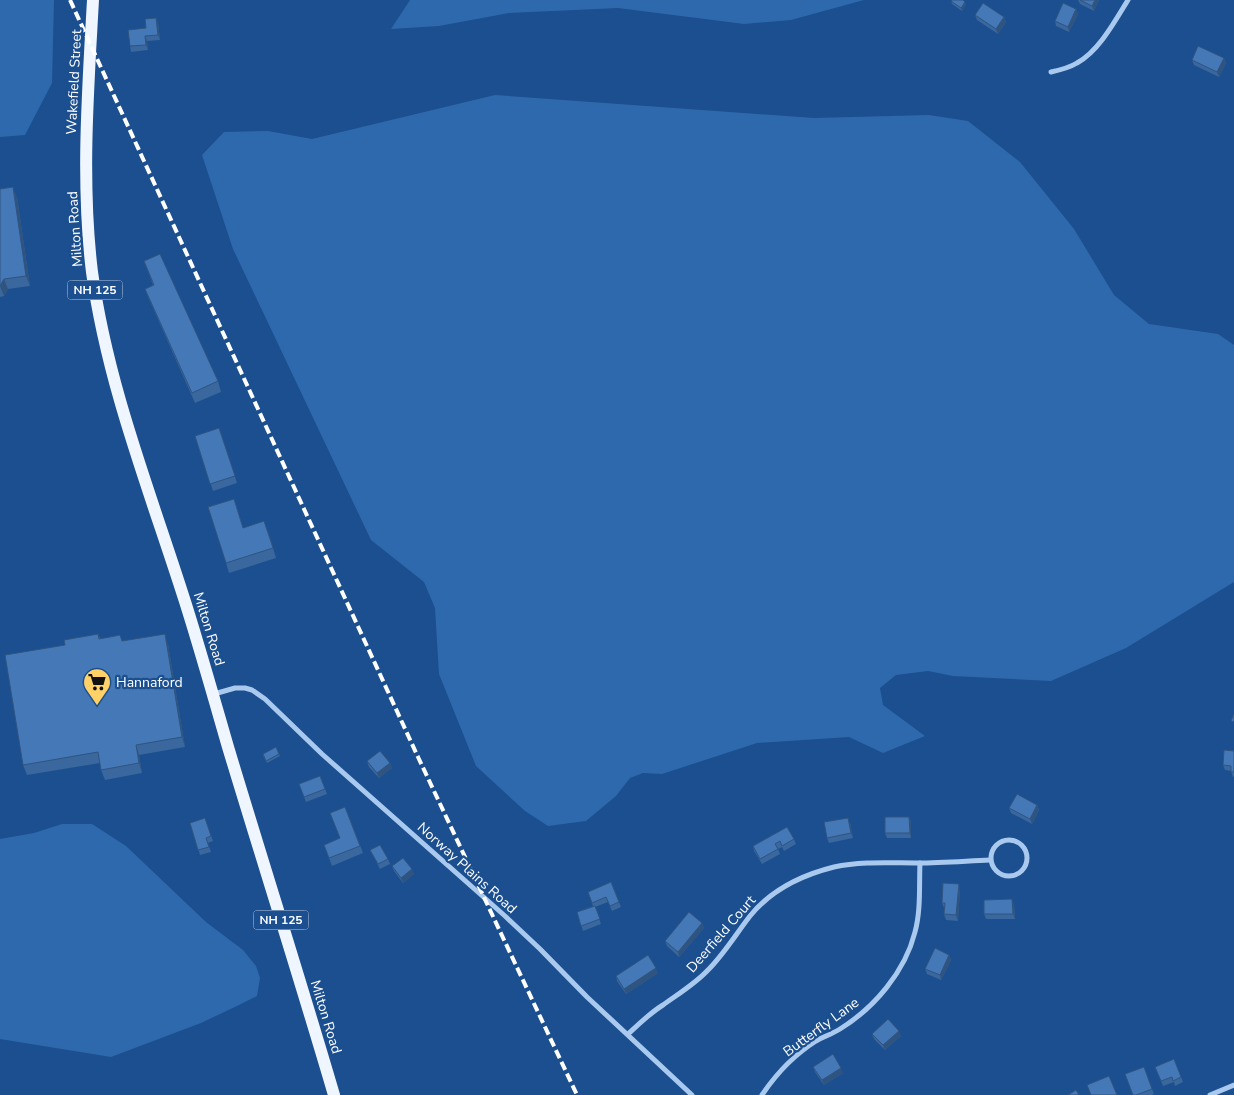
<svg xmlns="http://www.w3.org/2000/svg" width="1234" height="1095" viewBox="0 0 1234 1095" font-family="'Nunito Sans',sans-serif">
<style>
.green{fill:#2e69ad}
.lines{fill:none;stroke-linecap:round;stroke-linejoin:round}
.street{stroke:#a9c9ee;stroke-width:5}
.primary{stroke:#f0f6ff;stroke-width:12}
.rail{stroke:#fff;stroke-width:4;stroke-dasharray:9 4;stroke-linecap:butt}
.wall{fill:#3a679d}
.shaded-wall{fill:#305480}
.building{fill:#4478b7;stroke:#305480}
.labels{text-anchor:middle;dominant-baseline:central;stroke-width:4.5;stroke-linejoin:round;paint-order:stroke}
.shield{fill:#1b4f8f;stroke:#bbcadd;stroke-width:1}
.shield-label{font-size:12px;font-weight:bold;fill:#fff}
.street-label{font-size:14px;fill:#fff;stroke:#1b4f8f}
.poi-label{font-size:14px;fill:#fff;stroke:#1b4f8f;text-anchor:start}
</style>
<rect width="100%" height="100%" fill="#1b4f8f"/>
<g class="green">
<polygon points="0,0 54,0 52,83 25,135 0,137"/>
<polygon points="410,0 864,0 791,20 744,24 618,8 509,13 439,26 391,29"/>
<polygon points="495,95 814,118 929,115 968,121 1020,162 1074,229 1114,295 1149,324 1218,334 1234,345 1234,582 1126,648 1051,681 953,676 928,671 896,675 880,688 883,705 925,736 883,753 849,737 757,743 662,774 643,773 630,778 616,796 586,821 548,826 525,811 476,766 439,674 435,608 424,582 371,540 233,249 202,155 224,132 268,131 312,139"/>
<polygon points="62,824 92,824 126,846 206,922 243,950 256,966 260,978 257,996 239,1005 201,1023 111,1057 0,1039 0,839 34,833"/>
</g>
<g class="lines">
<g class="street">
<path d="M1051 72C1060 70 1069 68 1077 63 1099 51 1115 21 1128 0"/>
<polyline points="214,694 235,688 245,688 252,690 265,699 322,754 505,916 540,949 587,997 692,1095"/>
<circle cx="1009" cy="858" r="18"/>
<path d="M628 1034C639 1024 650 1013 663 1005 678 994 695 984 708 970 724 954 736 934 750 916 771 890 802 875 834 867 861 861 890 863 918 863 942 863 966 861 990 860"/>
<path d="M762 1095C776 1074 794 1055 816 1041 823 1037 832 1034 840 1029 874 1008 905 972 915 932 921 910 919 886 920 863"/>
<polyline points="1210,1095 1234,1085"/>
</g>
<path class="primary" d="M93 0C88 90 81 182 92 272 108 389 153 499 188 611 202 656 215 702 228 747 263 863 300 979 334 1095"/>
<polyline class="rail" points="70,0 418,757 577,1095"/>
</g>
<g class="wall">
<polygon points="1078,0 1099,0 1094,11 1080,4"/>
<polygon points="951,1 966,4 962,11 952,4"/>
<polygon points="1076,9 1078,14 1069,32 1056,26 1055,21"/>
<polygon points="975,15 1004,17 1006,22 998,34 977,20"/>
<polygon points="156,18 158,23 160,40 147,41 148,50 131,52 130,46"/>
<polygon points="1224,58 1226,63 1219,77 1194,65 1192,60"/>
<polygon points="0,189 17,197 30,286 8,289 4,296 0,297"/>
<polygon points="144,261 218,381 221,392 195,403 149,299 145,289 153,285"/>
<polygon points="219,428 237,483 213,491 195,436"/>
<polygon points="234,499 243,528 268,531 276,558 229,573 226,563"/>
<polygon points="98,634 100,638 123,641 168,644 185,747 139,755 142,773 105,780 101,770 100,763 27,775 23,765"/>
<polygon points="1234,751 1234,777 1233,777 1231,771 1225,770 1223,765"/>
<polygon points="279,754 280,756 267,763 263,756"/>
<polygon points="367,761 390,763 392,768 379,778 369,767"/>
<polygon points="320,776 327,794 306,802 299,784"/>
<polygon points="1037,805 1039,810 1032,824 1011,813 1009,808"/>
<polygon points="345,807 363,853 332,866 324,845 340,838"/>
<polygon points="909,817 911,822 911,838 887,838 885,833"/>
<polygon points="205,818 213,841 208,843 211,852 200,855 190,823"/>
<polygon points="850,823 853,838 829,843 827,838"/>
<polygon points="794,839 796,844 784,851 782,847 778,849 780,854 762,864 754,851 753,846"/>
<polygon points="370,850 388,859 390,864 380,869"/>
<polygon points="392,866 414,874 403,883 394,871"/>
<polygon points="611,882 621,907 612,911 608,902 595,907 601,924 583,931 577,912 593,906 588,892"/>
<polygon points="960,889 958,921 946,920 944,914 944,908 942,903"/>
<polygon points="1014,904 1015,919 986,919 984,914"/>
<polygon points="702,923 704,928 679,957 667,946 665,941"/>
<polygon points="949,955 951,960 941,980 927,974 925,969"/>
<polygon points="658,973 626,994 617,981 616,976"/>
<polygon points="872,1034 901,1036 885,1050 874,1039"/>
<polygon points="1174,1059 1183,1082 1175,1086 1174,1082 1163,1086 1155,1067"/>
<polygon points="813,1067 843,1073 824,1085 815,1072"/>
<polygon points="1144,1067 1154,1094 1152,1095 1133,1095"/>
</g>
<g class="shaded-wall">
<polygon points="1095,0 1099,0 1094,11 1092,6"/>
<polygon points="965,2 966,4 962,11 961,8"/>
<polygon points="1076,9 1078,14 1069,32 1068,27"/>
<polygon points="1004,17 1006,22 998,34 996,29"/>
<polygon points="156,18 158,23 160,40 158,35"/>
<polygon points="145,36 147,41 148,50 146,45"/>
<polygon points="1224,58 1226,63 1219,77 1217,72"/>
<polygon points="13,187 17,197 30,286 26,276"/>
<polygon points="4,279 8,289 4,296 0,286"/>
<polygon points="165,634 168,644 185,747 182,737"/>
<polygon points="136,745 139,755 142,773 139,763"/>
<polygon points="390,763 392,768 379,778 377,773"/>
<polygon points="1037,805 1039,810 1032,824 1030,819"/>
<polygon points="909,817 911,822 911,838 910,833"/>
<polygon points="848,818 850,823 853,838 851,833"/>
<polygon points="412,869 414,874 403,883 401,878"/>
<polygon points="959,884 960,889 958,921 956,915"/>
<polygon points="1012,899 1014,904 1015,919 1013,914"/>
<polygon points="702,923 704,928 679,957 678,952"/>
<polygon points="949,955 951,960 941,980 940,975"/>
<polygon points="656,968 658,973 626,994 624,989"/>
<polygon points="899,1031 901,1036 885,1050 883,1045"/>
<polygon points="841,1068 843,1073 824,1085 822,1080"/>
</g>
<g class="building">
<polygon points="952,0 963,0 965,2 961,8 951,1"/>
<polygon points="1080,0 1095,0 1092,6"/>
<polygon points="983,3 1004,17 996,29 975,15"/>
<polygon points="1063,3 1076,9 1068,27 1055,21"/>
<polygon points="156,18 158,35 145,36 146,45 130,46 128,30 146,28 145,19"/>
<polygon points="1198,46 1224,58 1217,72 1192,60"/>
<polygon points="13,187 26,276 4,279 0,286 0,189"/>
<polygon points="160,254 218,381 192,393 145,289 154,285 144,261"/>
<polygon points="219,428 235,476 210,484 195,436"/>
<polygon points="234,499 243,528 264,521 273,548 226,563 208,507"/>
<polygon points="98,634 99,639 120,635 122,641 165,634 182,737 136,745 139,763 101,770 98,752 23,765 5,655 65,645 64,640"/>
<polygon points="1234,714 1234,722 1231,721"/>
<polygon points="276,747 279,754 266,761 263,754"/>
<polygon points="1224,750 1234,751 1234,772 1231,772 1231,766 1223,765"/>
<polygon points="380,751 390,763 377,773 367,761"/>
<polygon points="320,776 325,789 304,797 299,784"/>
<polygon points="1017,794 1037,805 1030,819 1009,808"/>
<polygon points="345,807 360,846 329,858 324,845 340,838 330,813"/>
<polygon points="885,817 909,817 910,833 885,833"/>
<polygon points="205,818 211,836 206,838 209,847 198,850 190,823"/>
<polygon points="848,818 851,833 827,838 824,822"/>
<polygon points="787,827 794,839 782,846 780,841 775,844 778,849 760,859 753,846"/>
<polygon points="380,845 388,859 378,864 370,850"/>
<polygon points="403,858 412,869 401,878 392,866"/>
<polygon points="611,882 619,902 610,906 606,897 592,903 588,892"/>
<polygon points="943,883 959,884 956,915 944,914 945,903 942,903"/>
<polygon points="1012,899 1013,914 984,914 984,900"/>
<polygon points="595,906 600,919 581,926 577,912"/>
<polygon points="689,912 702,923 678,952 665,941"/>
<polygon points="935,948 949,955 940,975 925,969"/>
<polygon points="648,955 656,968 624,989 616,976"/>
<polygon points="888,1019 899,1031 883,1045 872,1034"/>
<polygon points="833,1054 841,1068 822,1080 813,1067"/>
<polygon points="1174,1059 1181,1077 1173,1081 1172,1077 1161,1081 1155,1067"/>
<polygon points="1144,1067 1152,1089 1136,1095 1133,1095 1125,1074"/>
<polygon points="1109,1076 1117,1095 1091,1095 1087,1085"/>
<polygon points="1076,1090 1079,1095 1068,1095"/>
</g>
<defs>
<g id="supermarket-pin" transform="scale(1.4375)"><path d="M0 17L-7.5 6A9.5 9.5 0 1 1 7.5 6Z" fill="#ffd166" stroke="#1b4f8f"/><path d="M-6-5.5h2.5l.6 2H6L4.5 2H-2.5L-4.4-4H-6ZM-1.5 3.2a1.3 1.3 0 1 0 .1 0ZM3 3.2a1.3 1.3 0 1 0 .1 0Z" fill="#111"/></g>
</defs>
<g fill-rule="evenodd">
<use href="#supermarket-pin" x="97" y="682"/>
</g>
<g class="labels">
<g class="shield">
<rect x="67.5" y="280.5" width="55" height="19" rx="4"/>
<rect x="253.5" y="910.5" width="55" height="19" rx="4"/>
</g>
<g class="shield-label">
<text x="95" y="290">NH 125</text>
<text x="281" y="920">NH 125</text>
</g>
<g class="street-label">
<text transform="translate(74 82) rotate(-87)">Wakefield Street</text>
<text transform="translate(75 229) rotate(-94)">Milton Road</text>
<text transform="translate(209 629) rotate(73)">Milton Road</text>
<text transform="translate(467 868) rotate(42)">Norway Plains Road</text>
<text transform="translate(721 934) rotate(-49)">Deerfield Court</text>
<text transform="translate(326 1017) rotate(73)">Milton Road</text>
<text transform="translate(821 1027) rotate(-36)">Butterfly Lane</text>
</g>
<g class="poi-label">
<text x="116" y="682">Hannaford</text>
</g>
</g>
</svg>
